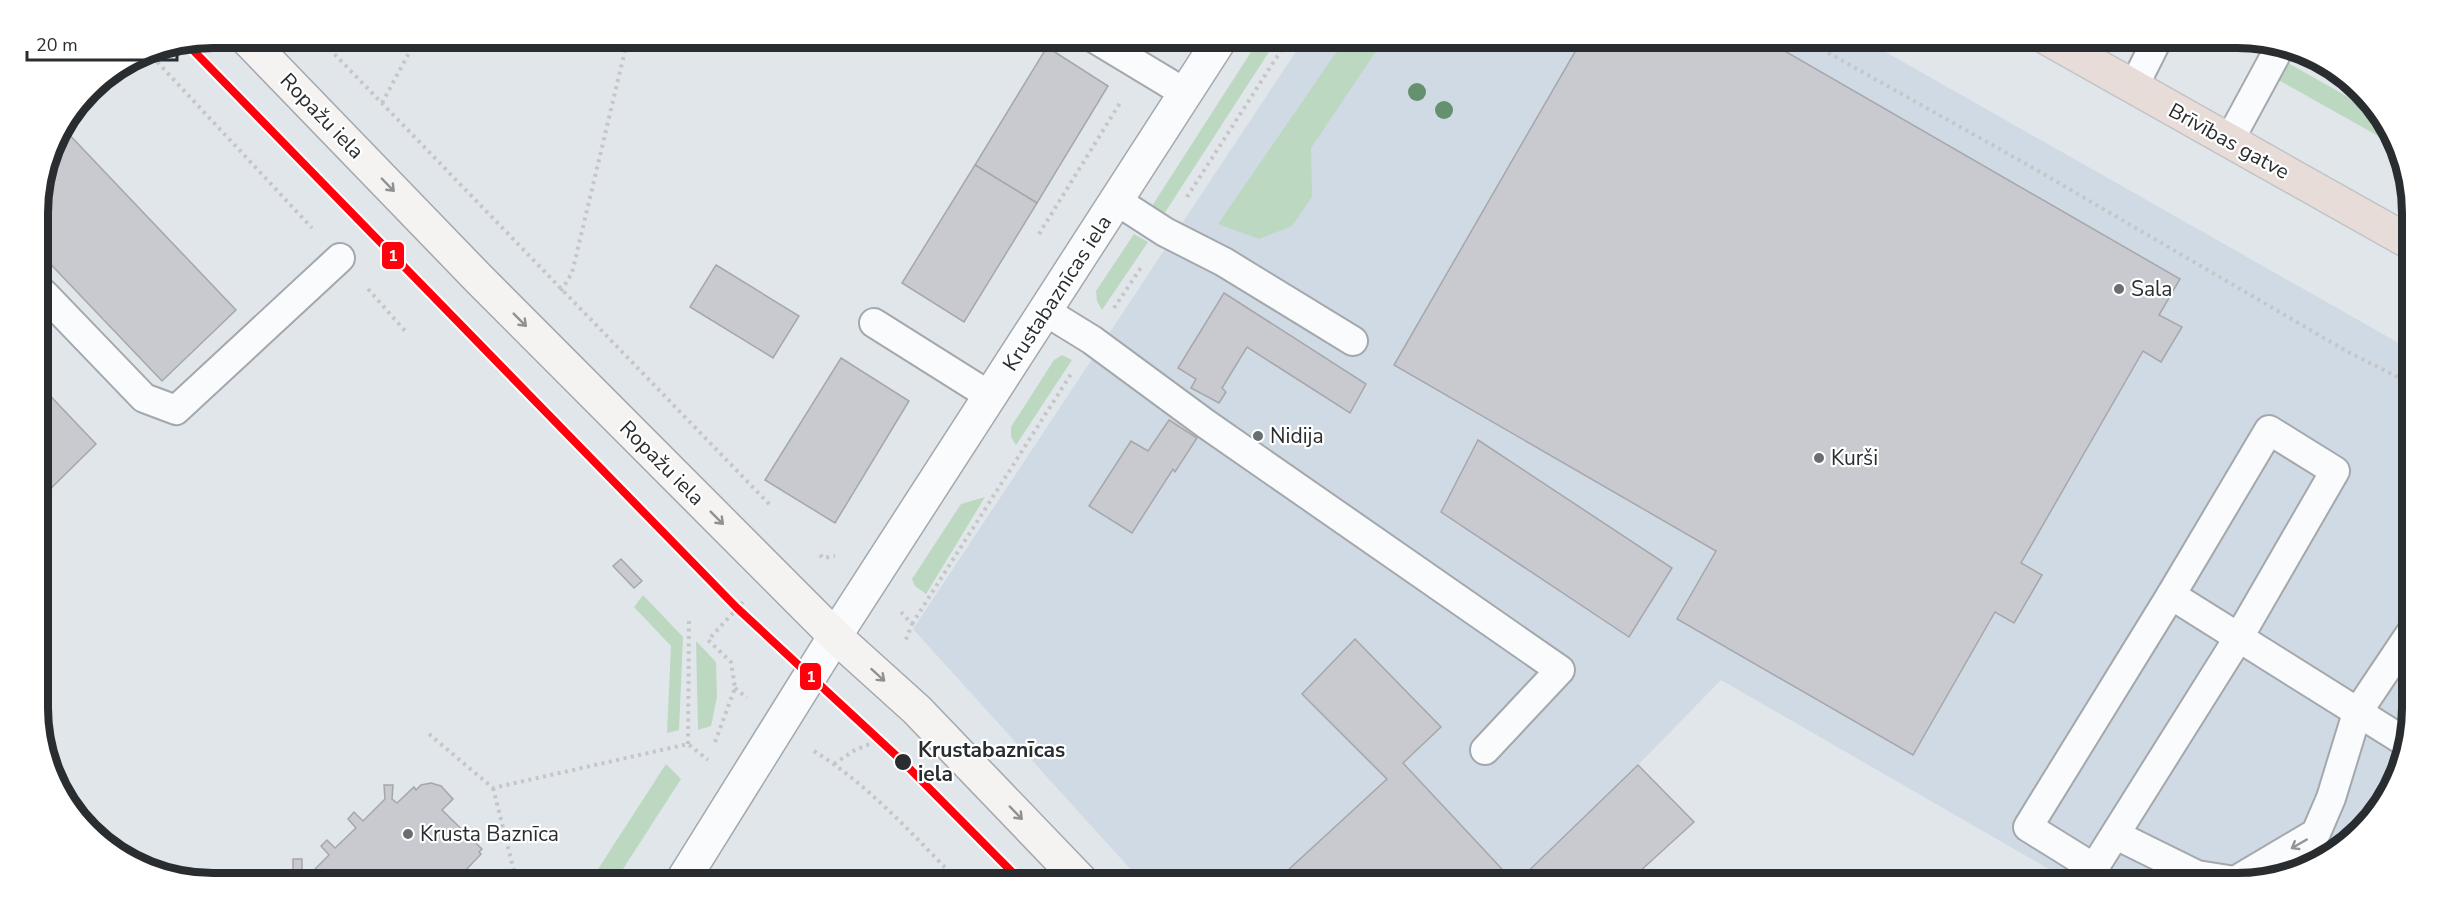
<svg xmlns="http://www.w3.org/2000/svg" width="2450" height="921" viewBox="0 0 2450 921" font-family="'Nunito Sans',sans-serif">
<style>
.built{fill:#d0dae4}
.green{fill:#bdd8c0}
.building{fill:#c9cacf;stroke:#a6a7ab;stroke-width:1.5}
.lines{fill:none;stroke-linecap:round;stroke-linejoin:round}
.lane-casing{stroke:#a4a8ac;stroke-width:32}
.street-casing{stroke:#a4a8ac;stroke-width:36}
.secondary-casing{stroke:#a4a8ac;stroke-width:36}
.highway-casing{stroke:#c2c4c6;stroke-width:36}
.path{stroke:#c6c6c8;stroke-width:4;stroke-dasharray:3 4.5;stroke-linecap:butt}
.lane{stroke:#fafbfc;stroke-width:28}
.street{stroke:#fafbfc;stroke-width:33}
.secondary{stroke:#f5f2f2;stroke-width:33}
.highway{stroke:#e8dcd9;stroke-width:33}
.tram-1-casing{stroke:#fff;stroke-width:12}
.tram-1{stroke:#ff000c;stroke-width:8}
.tree{fill:#66916f}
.oneway{stroke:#8f9091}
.oneway2{stroke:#929496}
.poi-dot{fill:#696e71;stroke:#fff;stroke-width:2}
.stop-dot{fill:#292d30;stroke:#fff;stroke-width:2}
.labels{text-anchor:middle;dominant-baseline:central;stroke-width:4.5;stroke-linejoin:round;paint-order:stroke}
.street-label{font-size:21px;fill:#292d30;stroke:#fff}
.poi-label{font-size:21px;fill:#292d30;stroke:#fff;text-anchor:start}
.stop-label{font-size:21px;font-weight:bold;fill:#292d30;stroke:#fff;text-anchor:start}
.rim{fill:none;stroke:#292d30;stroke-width:8}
.line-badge{stroke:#fff;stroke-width:2}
.badge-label{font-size:16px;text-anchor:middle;font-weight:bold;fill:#fff}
</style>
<rect width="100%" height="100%" fill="#e1e6eb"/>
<polygon class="built" points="1305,38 1861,38 2411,350 2412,708 2403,764 2383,806 2344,847 2248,883 2173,883 2162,866 2129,883 2073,883 1721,680 1638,765 1694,822 1627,883 1143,883 913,629"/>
<g class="green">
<polygon points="1260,38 1278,38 1164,214 1152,206"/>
<polygon points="1346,38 1385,38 1311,148 1312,197 1292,226 1259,239 1218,224"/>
<polygon points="2269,52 2376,113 2389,142 2259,69"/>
<polygon points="1134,234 1148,242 1102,310 1097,301 1096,291"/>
<polygon points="1062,355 1072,360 1016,445 1011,437 1011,427 1054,360"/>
<polygon points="985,497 926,594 915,586 912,579 961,504"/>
<polygon points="643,595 683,637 679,730 667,733 671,646 634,607"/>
<polygon points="696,641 716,662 717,697 711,726 698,730"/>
<polygon points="666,764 681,779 614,883 589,883"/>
</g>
<g class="building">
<polygon points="1583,38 1762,38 2180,279 2159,315 2182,327 2161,362 2143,351 2021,563 2042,575 2014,623 1995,612 1913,755 1677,619 1716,551 1394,365"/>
<polygon points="1047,47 1108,86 1037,203 975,165"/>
<polygon points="62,127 236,310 162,381 38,251 38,201 56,135"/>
<polygon points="975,165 1037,203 964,322 902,283"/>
<polygon points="716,265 799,316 773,358 690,307"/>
<polygon points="1224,293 1366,384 1350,413 1247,347 1222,388 1226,392 1219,403 1191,388 1196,379 1178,368"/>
<polygon points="841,358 909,401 835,523 765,480"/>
<polygon points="39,384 96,444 40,499"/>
<polygon points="1169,420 1197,438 1175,472 1173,469 1132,533 1089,506 1131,441 1148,451"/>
<polygon points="1478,440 1672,568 1629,637 1441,512"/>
<polygon points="621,559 642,581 634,588 613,566"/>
<polygon points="1355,639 1441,727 1403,763 1515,883 1274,883 1387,779 1302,694"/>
<polygon points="1638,765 1694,822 1627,883 1516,883"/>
<polygon points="431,783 441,786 453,799 442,810 482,849 479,852 481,854 466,870 471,876 484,876 485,883 282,883 293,873 293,859 302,859 302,872 306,878 329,855 321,846 327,840 335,848 356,828 348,819 354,812 363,821 385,799 384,785 393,785 392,799 397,803 414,787 416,790 421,785"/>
</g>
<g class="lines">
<g class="lane-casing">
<g id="lane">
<polyline points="1094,38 1185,93"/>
<polyline points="2133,88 2158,38"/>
<polyline points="2229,141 2281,45"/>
<polyline points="1117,201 1165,232 1224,262 1353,341"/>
<polyline points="44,294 144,398 176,410 340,258"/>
<polyline points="1045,311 1092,340 1206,424 1560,670 1485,750"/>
<polyline points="874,323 990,396"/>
<polygon points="2269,430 2335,471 2239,637 2094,868 2028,827 2171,595"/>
<polyline points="2171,595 2407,743"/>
<polyline points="2116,835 2197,875 2235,881 2316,833 2331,798 2357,713 2412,631"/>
</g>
</g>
<g class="street-casing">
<polyline id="street" points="681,883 835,636 1221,38"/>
</g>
<g class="secondary-casing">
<polyline id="secondary" points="246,38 479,279 835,636 917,710 1083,883"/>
</g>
<g class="highway-casing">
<polyline id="highway" points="2047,38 2411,243"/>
</g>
<g class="path">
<polyline points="319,38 770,505"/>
<polyline points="1802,38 2028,165 2348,352 2412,384"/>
<polyline points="147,51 312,228"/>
<polyline points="2315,66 2364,94"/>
<polyline points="382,103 417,38"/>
<polyline points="1187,197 1289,38"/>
<polyline points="1039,234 1120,103"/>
<polyline points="368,289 406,332"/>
<polyline points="561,291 572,273 628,38"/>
<polyline points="1114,308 1142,266"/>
<polyline points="820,555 823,558 835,556"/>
<polyline points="901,612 912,624 905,642"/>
<polyline points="912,624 1071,374"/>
<polyline points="735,688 747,698"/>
<polyline points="429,734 493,788 688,744 708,760"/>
<polyline points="715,742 735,688 731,662 708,640 743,602"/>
<polyline points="688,744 689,620"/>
<path d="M814 751C869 785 915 837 960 883"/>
<polyline points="834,764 855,750 884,738"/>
<polyline points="493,788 517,883"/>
<polyline points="630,883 638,871"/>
</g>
<use href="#lane" class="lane"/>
<use href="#street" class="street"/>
<use href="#secondary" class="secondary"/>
<use href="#highway" class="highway"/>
<g class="tram-1-casing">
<polyline id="tram-1" points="186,43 737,608 903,762 1023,883"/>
</g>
<use href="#tram-1" class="tram-1"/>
</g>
<g class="tree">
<circle cx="1417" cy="92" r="9"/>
<circle cx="1444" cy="110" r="9"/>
</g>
<defs><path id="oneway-shaft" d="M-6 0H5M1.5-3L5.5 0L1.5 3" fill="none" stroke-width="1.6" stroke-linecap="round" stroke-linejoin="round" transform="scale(1.5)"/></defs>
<g class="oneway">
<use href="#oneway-shaft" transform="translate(388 185) rotate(46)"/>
<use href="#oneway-shaft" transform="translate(520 320) rotate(45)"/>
<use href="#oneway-shaft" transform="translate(717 518) rotate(45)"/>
<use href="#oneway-shaft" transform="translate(878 675) rotate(42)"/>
<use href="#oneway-shaft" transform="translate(1016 813) rotate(46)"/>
</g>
<use class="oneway2" href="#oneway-shaft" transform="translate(2299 844) rotate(150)"/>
<g class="poi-dot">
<circle cx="2119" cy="289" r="6"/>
<circle cx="1258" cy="436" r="6"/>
<circle cx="1819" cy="458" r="6"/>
<circle cx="408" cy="834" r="6"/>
</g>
<circle class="stop-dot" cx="903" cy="762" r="9"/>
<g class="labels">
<g class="street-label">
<text transform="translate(322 116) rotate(46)">Ropažu iela</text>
<text transform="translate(2229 141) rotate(29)">Brīvības gatve</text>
<text transform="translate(1057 293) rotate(-57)">Krustabaznīcas iela</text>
<text transform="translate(662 463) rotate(45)">Ropažu iela</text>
</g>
<g class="poi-label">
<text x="2131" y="289">Sala</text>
<text x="1270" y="436">Nidija</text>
<text x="1831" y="458">Kurši</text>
<text x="420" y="834">Krusta Baznīca</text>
</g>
<g class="stop-label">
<text x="918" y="750">Krustabaznīcas<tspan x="918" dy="24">iela</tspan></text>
</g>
</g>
<path d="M0 0H2450V921H0ZM213 48H2237A165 165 0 0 1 2402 213V708A165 165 0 0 1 2237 873H213A165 165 0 0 1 48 708V213A165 165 0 0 1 213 48Z" fill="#fff" fill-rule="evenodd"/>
<path class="rim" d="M213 48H2237A165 165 0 0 1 2402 213V708A165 165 0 0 1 2237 873H213A165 165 0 0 1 48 708V213A165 165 0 0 1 213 48Z"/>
<g class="line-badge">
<rect x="381" y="241" width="24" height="29" rx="6" fill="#ff000c"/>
<rect x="799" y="662" width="23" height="29" rx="6" fill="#ff000c"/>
</g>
<g class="badge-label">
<text x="393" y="261">1</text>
<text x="811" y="682">1</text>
</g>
<path d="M27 51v9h150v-9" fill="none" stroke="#292d30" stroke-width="3"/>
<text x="36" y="51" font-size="18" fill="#292d30" stroke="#ffffff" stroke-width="4.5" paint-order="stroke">20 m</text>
</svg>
